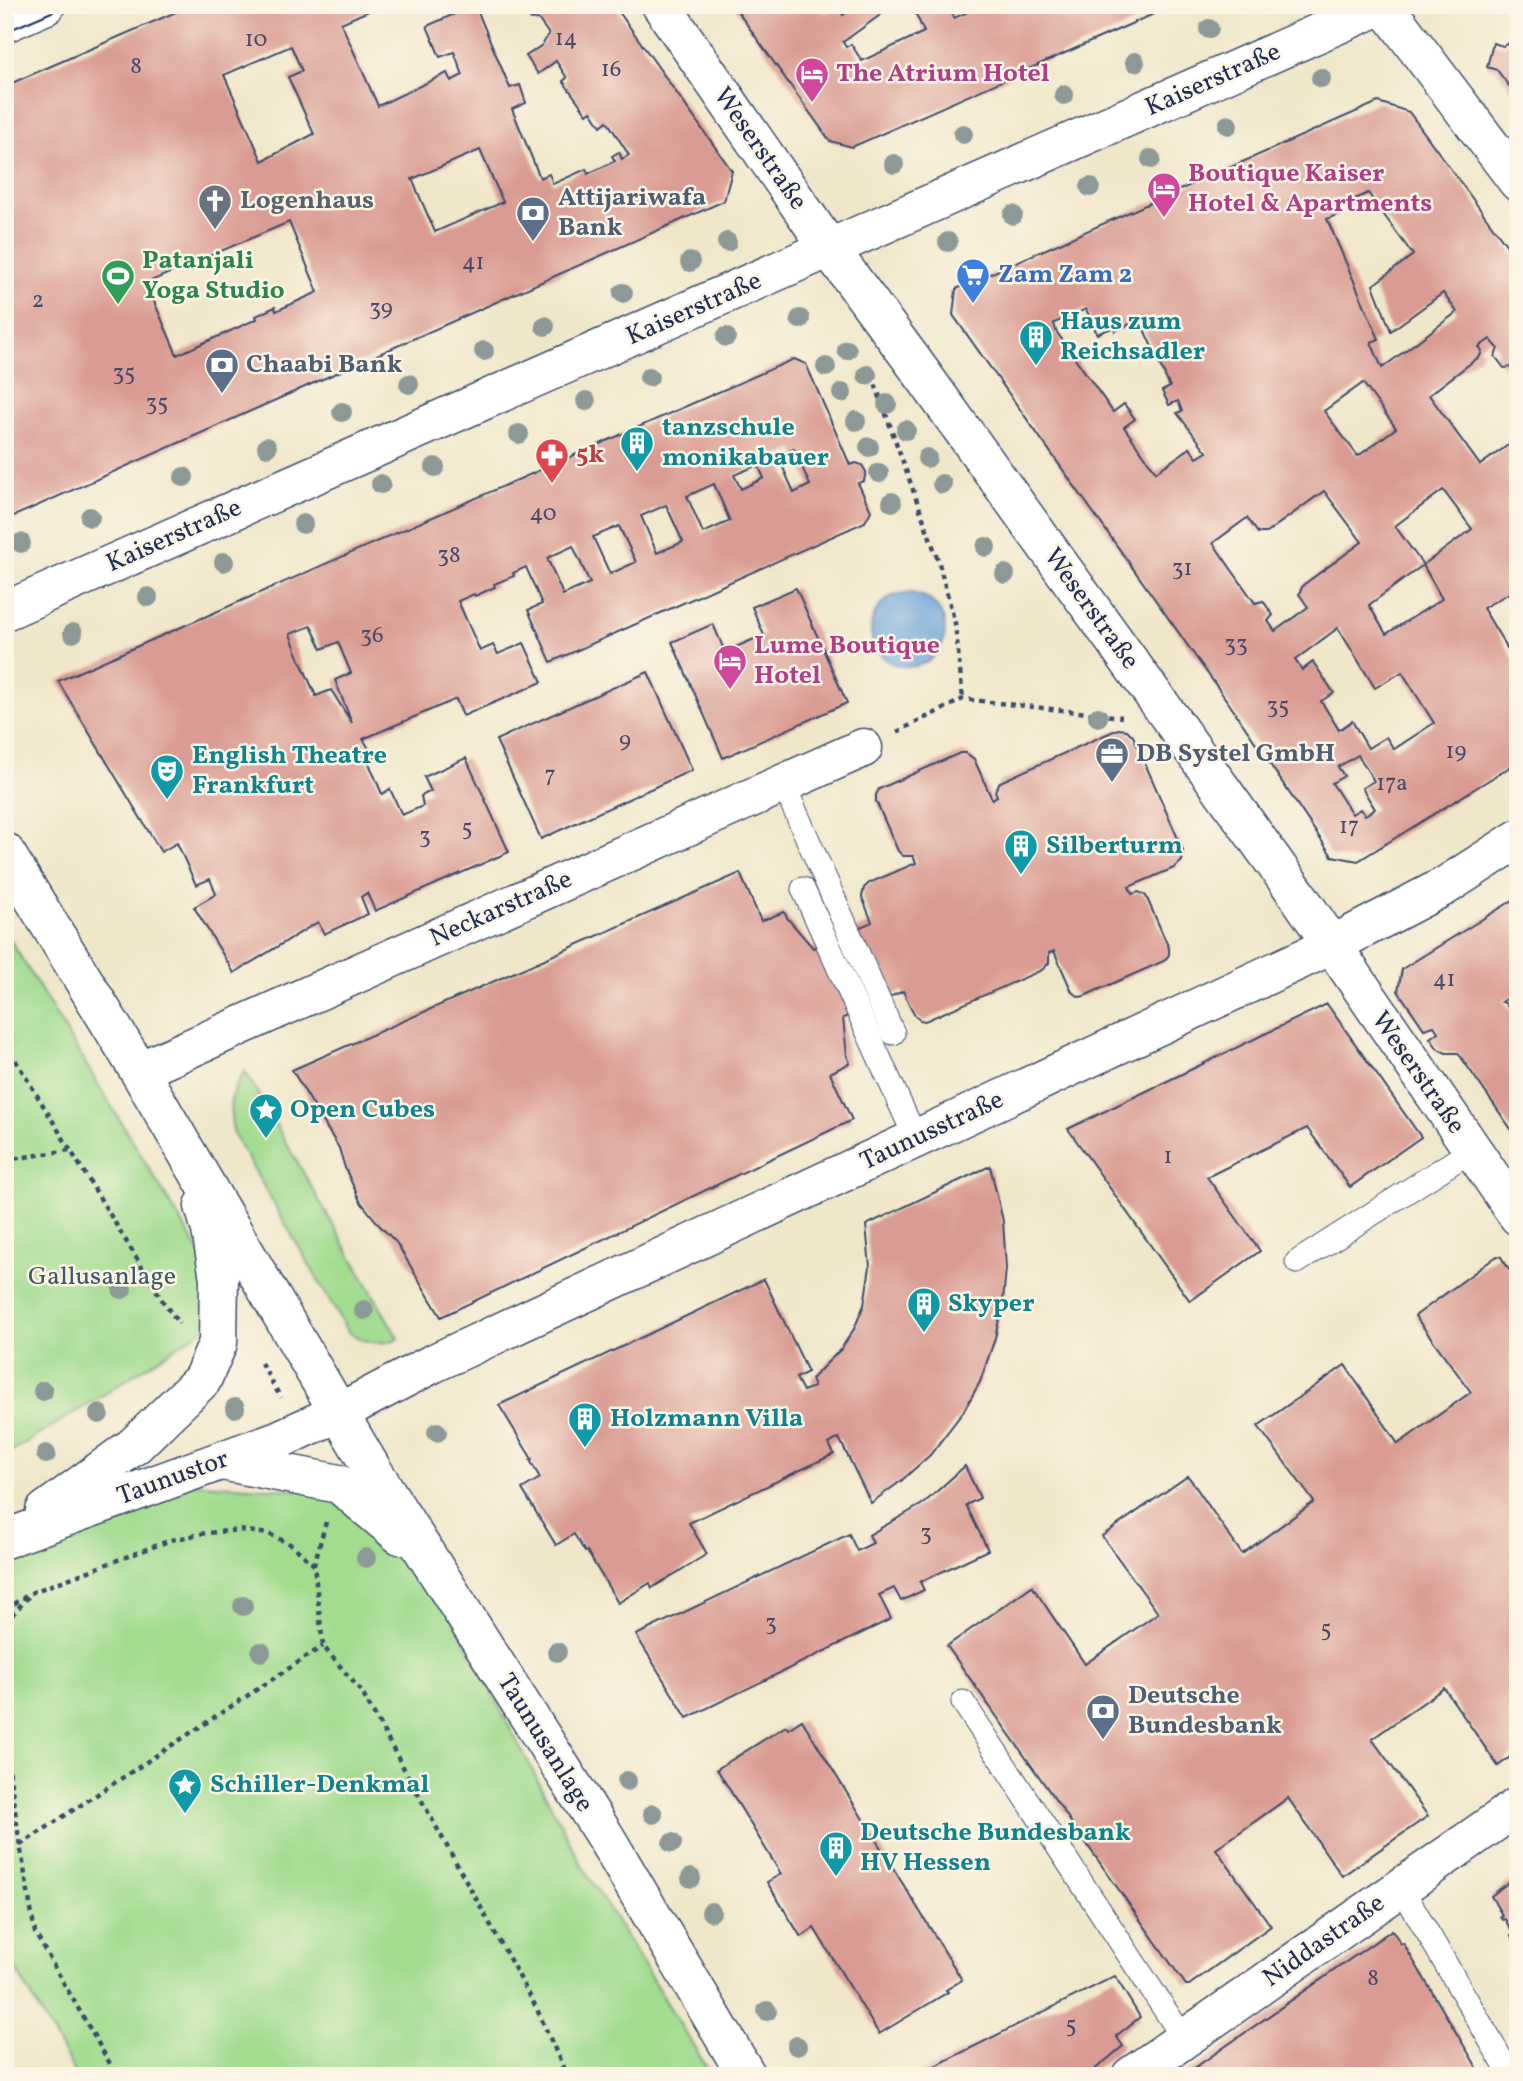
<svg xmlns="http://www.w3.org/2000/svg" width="1523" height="2081" viewBox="0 0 1523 2081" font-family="Vollkorn,serif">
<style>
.green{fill:#a1dc8f;stroke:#5e8676;stroke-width:2}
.water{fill:#69a3d9;stroke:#42699c;stroke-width:2}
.building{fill:#d99b93;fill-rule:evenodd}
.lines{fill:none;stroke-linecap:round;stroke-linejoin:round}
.lane-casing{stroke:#3b4b6e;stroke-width:25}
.street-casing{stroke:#3b4b6e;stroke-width:41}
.secondary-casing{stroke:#3b4b6e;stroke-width:41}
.path{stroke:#3b4b6e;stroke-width:4.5;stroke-dasharray:5 5;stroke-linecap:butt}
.lane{stroke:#fff;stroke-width:23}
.street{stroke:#fff;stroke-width:38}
.secondary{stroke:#fff;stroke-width:38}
.tram{stroke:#1b2f5e;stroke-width:2}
.tree{fill:#8d9996}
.labels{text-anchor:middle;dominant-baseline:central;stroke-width:5;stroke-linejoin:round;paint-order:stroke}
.number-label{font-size:23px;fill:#4a4a6b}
.hotel-label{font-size:26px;font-weight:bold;fill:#b23c85;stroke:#fcf5e5;text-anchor:start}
.street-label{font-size:26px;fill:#1b2f5e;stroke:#fcf5e5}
.service-label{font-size:26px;font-weight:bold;fill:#4e5e75;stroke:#fcf5e5;text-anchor:start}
.worship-label{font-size:26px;font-weight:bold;fill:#5b616d;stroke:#fcf5e5;text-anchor:start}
.leisure-label{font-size:26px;font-weight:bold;fill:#27864d;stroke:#fcf5e5;text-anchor:start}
.shop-label{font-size:26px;font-weight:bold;fill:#366cbe;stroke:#fcf5e5;text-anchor:start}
.culture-label{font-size:26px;font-weight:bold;fill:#0d838f;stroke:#fcf5e5;text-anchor:start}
.health-label{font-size:26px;font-weight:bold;fill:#be3a42;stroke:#fcf5e5;text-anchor:start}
.park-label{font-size:26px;fill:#3c5a6a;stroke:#fcf5e5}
</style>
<rect width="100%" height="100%" fill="#fcf5e5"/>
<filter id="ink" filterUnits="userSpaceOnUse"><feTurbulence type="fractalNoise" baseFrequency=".0143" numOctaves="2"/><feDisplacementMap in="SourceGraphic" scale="14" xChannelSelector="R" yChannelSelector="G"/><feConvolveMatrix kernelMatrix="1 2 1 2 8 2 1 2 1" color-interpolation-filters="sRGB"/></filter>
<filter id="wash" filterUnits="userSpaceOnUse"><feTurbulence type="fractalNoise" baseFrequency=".00686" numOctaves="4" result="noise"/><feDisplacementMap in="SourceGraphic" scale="28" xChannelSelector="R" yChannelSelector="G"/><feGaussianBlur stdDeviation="1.57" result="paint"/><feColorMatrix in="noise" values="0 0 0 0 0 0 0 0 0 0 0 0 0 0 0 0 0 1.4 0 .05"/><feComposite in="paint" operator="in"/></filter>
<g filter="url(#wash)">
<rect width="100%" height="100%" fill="#f0e7cb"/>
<g class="green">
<polygon points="5,931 210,1269 212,1323 108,1392 5,1455"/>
<path d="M245 1071 398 1338C380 1347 364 1342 348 1332L234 1135C228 1106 228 1096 245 1071Z"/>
<polygon points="169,1482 333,1492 425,1566 583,1867 712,2076 77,2076 5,1950 5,1539"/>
</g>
<circle class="water" cx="908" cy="630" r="37"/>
<g id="blocks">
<g class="building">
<path d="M192 5H382L341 23 378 106 447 73 451 81 463 75 454 52 440 57 427 26 475 5 510 88 520 85 526 103 512 109 540 178 549 174 553 184 586 169 588 174 615 161 612 156 619 152 622 159 629 155 607 121 601 126 591 111 587 114 563 81 567 78 556 61 538 74 526 56 542 45 549 34 538 19 531 20 524 10 526 5H614L732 171 724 201 5 520V86ZM291 46 302 71 288 77 314 134 262 161 224 75ZM480 150 503 202 435 232 412 179ZM289 222 318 292 276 311 275 307 256 316 257 319 177 355 146 283Z"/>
<polygon points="733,5 820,5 825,13 836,5 843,15 857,5 894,5 843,42 846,47 851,44 862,61 924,32 912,5 949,5 954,18 966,13 965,10 975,5 1174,5 852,147 830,141"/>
<polygon points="1518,39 1518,98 1497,70 1487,67 1493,43 1503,46"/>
<path d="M1378 102 1409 112 1518 261V375L1512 367 1504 368 1495 356 1498 348 1490 339 1479 347 1482 351 1480 356 1429 395 1480 465 1518 438V588L1483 608 1518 666V762L1358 861 1332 856 1230 705 953 315 956 289ZM1368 193 1413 255 1373 285 1391 331 1443 293 1457 312 1382 368 1371 342 1379 339 1327 219 1339 214 1336 208ZM1086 309 1097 334 1114 327 1115 331 1130 324 1143 327 1170 387 1162 391 1169 405 1178 401 1182 411 1177 413 1207 452 1197 458 1190 448 1156 472 1124 427 1135 419 1124 404 1113 412 1056 331 1054 323ZM1363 383 1396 428 1358 456 1324 411ZM1443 490 1472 529 1423 565 1442 599 1386 634 1369 605 1423 565 1395 526ZM1324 491 1362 542 1303 585 1299 594 1308 607 1275 631 1268 621 1273 615 1263 601 1255 603 1213 543 1247 518 1258 533H1266ZM1338 628 1375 688 1402 672 1434 723 1394 749 1386 737 1368 748 1352 721 1339 730 1321 701 1334 693 1313 662 1302 670 1295 660ZM1358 755 1374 781 1362 788 1375 809 1365 815 1360 809 1352 814 1332 783 1344 776 1338 767Z"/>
<path d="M794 359 806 364 850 465 856 463 862 465 866 472 864 481 858 483 871 511 865 522 551 662 528 610 542 604 526 567 513 573 514 576 494 584 495 587 475 596 474 594 458 601 480 651 493 645 498 654 524 643 542 682 463 716 456 699 363 739 375 758 368 761 382 794 390 789 402 815 423 806 421 796 431 791 424 777 466 758 509 852 375 911 367 893 361 897 368 914 324 934 318 922 234 973 194 907 216 894 210 879 196 885 177 843 161 852 58 681ZM794 449 810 485 794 493 778 456ZM758 465 764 478 741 489 734 475ZM714 484 730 521 703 533 687 496ZM666 505 683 542 657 553 641 516ZM619 526 636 562 610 574 593 537ZM573 546 590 583 563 595 547 558ZM311 626 322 649 338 642 351 673 335 680 352 723 331 690 316 696 300 660 290 634Z"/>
<polygon points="796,588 847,703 723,758 672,642 713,624 725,652 745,643 764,635 752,607"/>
<polygon points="648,672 692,770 541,839 496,740"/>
<polygon points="1118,729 1127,730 1133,736 1183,850 1182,861 1174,868 1129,887 1132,894 1139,892 1146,896 1169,948 1169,955 1164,961 1084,996 1080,997 1072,992 1054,951 1049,953 1049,963 1042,970 925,1021 920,1020 915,1016 903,991 843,1018 847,1056 850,1063 830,1073 852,1120 441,1317 396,1242 380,1226 360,1201 345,1168 339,1148 292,1070 740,873 761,921 784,912 788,919 813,948 872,922 862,897 864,888 869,883 916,863 913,856 903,856 898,851 876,801 876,795 879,789 960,753 966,753 974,759 992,799 997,796 995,791 1000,782"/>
<polygon points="1518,897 1518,991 1502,1002 1505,1003 1511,1012 1518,1010 1518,1139 1458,1053 1446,1053 1438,1049 1430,1038 1438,1032 1434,1026 1424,1029 1398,991 1402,969"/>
<polygon points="1327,1004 1421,1137 1350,1187 1307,1128 1207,1177 1260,1251 1190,1301 1068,1129"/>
<polygon points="990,1166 1003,1221 1006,1268 1003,1301 995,1338 980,1382 963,1412 930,1455 901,1481 871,1503 839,1438 829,1444 834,1454 689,1523 707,1554 652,1588 650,1583 618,1603 587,1551 585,1552 574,1534 556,1545 522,1489 540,1478 530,1460 532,1459 499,1405 764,1279 808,1372 796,1378 803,1391 814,1387 811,1379 841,1349 854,1329 864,1305 870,1267 866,1225"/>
<polygon points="1497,1256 1501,1257 1518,1283 1518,1751 1498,1766 1444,1688 1372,1739 1428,1816 1342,1876 1288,1798 1216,1849 1271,1926 1189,1985 1186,1985 947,1646 1032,1586 1085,1664 1158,1613 1102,1536 1188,1476 1242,1554 1314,1502 1258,1426 1345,1365 1398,1444 1471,1392 1415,1316"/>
<polygon points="965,1466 980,1498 966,1505 988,1550 920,1582 924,1590 901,1601 894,1588 879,1595 891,1619 687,1718 636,1635 849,1534 857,1551 873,1543 869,1535 924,1503"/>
<polygon points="802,1720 962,1980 946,1990 948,1992 879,2034 814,1928 801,1937 767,1882 781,1874 717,1769 786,1726 788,1729"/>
<polygon points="1518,1877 1518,1942 1515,1938 1513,1939 1511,1936 1513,1934 1505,1919 1502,1920 1500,1916 1502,1915 1491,1896 1510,1881 1511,1882"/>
<polygon points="1392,1930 1401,1944 1403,1943 1482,2076 1183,2076"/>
<polygon points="1115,1976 1140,2017 1116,2036 1123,2046 1087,2076 915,2076"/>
</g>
</g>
</g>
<g filter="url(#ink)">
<use href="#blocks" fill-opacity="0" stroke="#3b4b6e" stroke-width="2"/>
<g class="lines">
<g class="lane-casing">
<g id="lane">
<polyline points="783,783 893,1033"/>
<polyline points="803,889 916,1139"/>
<polyline points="1297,1262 1472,1150"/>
<polyline points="963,1702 1184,2039"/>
<polyline points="1401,1887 1511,2076"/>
</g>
</g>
<g class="street-casing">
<g id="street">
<polyline points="661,5 829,248 915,364 1297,894 1518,1216"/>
<polyline points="1384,5 1518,182"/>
<polyline points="5,23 46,5"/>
<polyline points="5,611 1382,5"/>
<polyline points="139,1071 863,748"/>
<polyline points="1131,2076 1518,1806"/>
</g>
</g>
<g class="secondary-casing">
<g id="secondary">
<polyline points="5,852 139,1071 373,1471 606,1838 747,2076"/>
<polyline points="222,1461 339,1484 400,1535"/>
<polyline points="45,1511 135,1445 202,1380 218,1343 219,1278 211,1230 204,1206"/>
<polyline points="5,1539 278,1440 340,1412 432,1364 1330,946 1445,886 1518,839"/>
</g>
</g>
<g class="path">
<polyline points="872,375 938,560 955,623 963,699"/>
<polyline points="897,732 963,699 1122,717"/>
<polyline points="5,1043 164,1303 179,1324"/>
<polyline points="5,1160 70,1150"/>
<polyline points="261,1363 281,1398"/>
<polyline points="326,1522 314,1565 323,1646 361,1691 536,2007 567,2076"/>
<polyline points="5,1609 33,1592 171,1540 206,1533 240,1530 269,1534 292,1545 314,1565"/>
<polyline points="5,1623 30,1595"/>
<polyline points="5,1741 20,1845 35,1933 117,2076"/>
<polyline points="20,1845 323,1646"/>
</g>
<use href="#lane" class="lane"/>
<use href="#street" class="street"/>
<use href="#secondary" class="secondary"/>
<g class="tram">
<polyline points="5,14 26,5"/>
<polyline points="5,32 68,5"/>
</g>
</g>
<g class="tree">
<circle cx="1209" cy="29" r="10"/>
<circle cx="1135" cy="62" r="10"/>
<circle cx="1321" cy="78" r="10"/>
<circle cx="1064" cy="95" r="10"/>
<circle cx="1228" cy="125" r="10"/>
<circle cx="963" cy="134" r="10"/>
<circle cx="1151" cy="159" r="10"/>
<circle cx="894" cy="164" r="10"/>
<circle cx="1090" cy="187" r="10"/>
<circle cx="1013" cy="215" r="10"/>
<circle cx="727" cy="242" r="10"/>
<circle cx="948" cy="242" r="10"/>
<circle cx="690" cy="262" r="10"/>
<circle cx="623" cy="293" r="10"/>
<circle cx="800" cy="319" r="10"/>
<circle cx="545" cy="326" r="10"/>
<circle cx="726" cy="337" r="10"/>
<circle cx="847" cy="350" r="10"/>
<circle cx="484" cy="351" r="10"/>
<circle cx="826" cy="367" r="10"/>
<circle cx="867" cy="375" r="10"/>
<circle cx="649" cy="377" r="10"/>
<circle cx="409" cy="384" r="10"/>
<circle cx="842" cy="393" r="10"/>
<circle cx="586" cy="401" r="10"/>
<circle cx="887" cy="404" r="10"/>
<circle cx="342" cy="412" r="10"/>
<circle cx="856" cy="421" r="10"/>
<circle cx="906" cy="430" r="10"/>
<circle cx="519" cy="434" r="10"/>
<circle cx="267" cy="447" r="10"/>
<circle cx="869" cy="447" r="10"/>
<circle cx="927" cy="458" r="10"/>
<circle cx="435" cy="467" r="10"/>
<circle cx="879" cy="473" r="10"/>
<circle cx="184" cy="477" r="10"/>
<circle cx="381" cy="484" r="10"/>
<circle cx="942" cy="484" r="10"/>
<circle cx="892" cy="502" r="10"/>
<circle cx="90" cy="517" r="10"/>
<circle cx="303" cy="524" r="10"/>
<circle cx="21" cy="543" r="10"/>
<circle cx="986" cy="547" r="10"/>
<circle cx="224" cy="562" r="10"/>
<circle cx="1005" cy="574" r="10"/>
<circle cx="148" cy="597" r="10"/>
<circle cx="73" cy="633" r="10"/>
<circle cx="1098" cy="717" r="10"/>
<circle cx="122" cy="1289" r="10"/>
<circle cx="364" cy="1310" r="10"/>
<circle cx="43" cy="1391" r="10"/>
<circle cx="235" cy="1408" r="10"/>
<circle cx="99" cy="1414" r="10"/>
<circle cx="437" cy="1432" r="10"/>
<circle cx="46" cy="1454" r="10"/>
<circle cx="366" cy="1558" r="10"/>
<circle cx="243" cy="1606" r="10"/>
<circle cx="261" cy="1652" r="10"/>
<circle cx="557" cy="1652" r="10"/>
<circle cx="627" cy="1781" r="10"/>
<circle cx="653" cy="1814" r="10"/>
<circle cx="672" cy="1843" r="10"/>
<circle cx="691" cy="1878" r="10"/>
<circle cx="711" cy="1912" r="10"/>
<circle cx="767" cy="2011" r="10"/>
<circle cx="797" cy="2046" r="10"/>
</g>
</g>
<defs>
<g id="hotel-pin" transform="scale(1.75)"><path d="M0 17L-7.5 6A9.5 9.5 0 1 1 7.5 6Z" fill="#d1479c" stroke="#fcf5e5"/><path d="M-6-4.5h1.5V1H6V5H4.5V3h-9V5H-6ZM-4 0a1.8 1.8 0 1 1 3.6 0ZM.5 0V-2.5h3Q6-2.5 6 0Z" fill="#fff"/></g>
<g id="church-pin" transform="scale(1.75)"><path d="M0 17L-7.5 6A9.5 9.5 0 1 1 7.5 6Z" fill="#6b7280" stroke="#fcf5e5"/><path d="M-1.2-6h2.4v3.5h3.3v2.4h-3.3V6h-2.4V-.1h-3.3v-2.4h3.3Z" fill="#fff"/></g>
<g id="bank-pin" transform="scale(1.75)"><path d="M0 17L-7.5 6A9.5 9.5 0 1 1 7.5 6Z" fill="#5c6f8a" stroke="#fcf5e5"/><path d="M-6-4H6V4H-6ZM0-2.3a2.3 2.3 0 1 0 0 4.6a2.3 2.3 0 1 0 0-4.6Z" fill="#fff"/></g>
<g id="supermarket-pin" transform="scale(1.75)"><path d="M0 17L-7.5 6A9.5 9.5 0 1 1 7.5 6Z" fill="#3f7fe0" stroke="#fcf5e5"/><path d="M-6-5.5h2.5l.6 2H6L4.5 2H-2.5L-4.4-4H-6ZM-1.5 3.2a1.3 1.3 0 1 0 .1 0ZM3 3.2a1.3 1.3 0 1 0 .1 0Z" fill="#fff"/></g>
<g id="stadium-pin" transform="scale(1.75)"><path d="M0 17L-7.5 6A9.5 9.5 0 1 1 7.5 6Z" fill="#2e9e5b" stroke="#fcf5e5"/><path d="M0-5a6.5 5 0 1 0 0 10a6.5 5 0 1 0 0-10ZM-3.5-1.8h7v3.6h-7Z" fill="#fff"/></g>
<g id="building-pin" transform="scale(1.75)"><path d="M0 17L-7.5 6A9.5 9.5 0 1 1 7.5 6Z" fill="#0f9aa8" stroke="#fcf5e5"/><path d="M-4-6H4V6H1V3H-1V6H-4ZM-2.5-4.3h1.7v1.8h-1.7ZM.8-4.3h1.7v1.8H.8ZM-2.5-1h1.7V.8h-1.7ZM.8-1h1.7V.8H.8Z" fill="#fff"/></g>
<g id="pharmacy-pin" transform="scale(1.75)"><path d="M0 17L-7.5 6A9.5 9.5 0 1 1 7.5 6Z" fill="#e0444e" stroke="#fcf5e5"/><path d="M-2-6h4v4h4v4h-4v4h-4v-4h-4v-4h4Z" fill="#fff"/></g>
<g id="office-pin" transform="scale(1.75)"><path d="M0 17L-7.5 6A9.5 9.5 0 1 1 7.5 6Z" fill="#5c6f8a" stroke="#fcf5e5"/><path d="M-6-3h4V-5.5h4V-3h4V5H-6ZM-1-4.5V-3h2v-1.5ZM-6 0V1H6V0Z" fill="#fff"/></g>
<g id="theatre-pin" transform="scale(1.75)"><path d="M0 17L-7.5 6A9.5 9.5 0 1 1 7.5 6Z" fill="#0f9aa8" stroke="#fcf5e5"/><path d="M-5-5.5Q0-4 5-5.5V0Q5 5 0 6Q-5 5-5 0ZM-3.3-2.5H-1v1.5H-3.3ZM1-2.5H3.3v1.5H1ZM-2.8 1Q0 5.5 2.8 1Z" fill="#fff"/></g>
<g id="sight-pin" transform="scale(1.75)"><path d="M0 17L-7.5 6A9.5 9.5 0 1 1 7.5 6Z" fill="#0f9aa8" stroke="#fcf5e5"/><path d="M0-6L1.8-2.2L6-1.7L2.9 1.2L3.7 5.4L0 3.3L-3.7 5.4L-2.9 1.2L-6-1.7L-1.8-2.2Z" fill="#fff"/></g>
</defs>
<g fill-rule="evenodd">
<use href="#hotel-pin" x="812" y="74"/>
<use href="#hotel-pin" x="1164" y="189"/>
<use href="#church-pin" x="215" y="201"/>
<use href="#bank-pin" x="533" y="213"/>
<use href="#supermarket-pin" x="973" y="275"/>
<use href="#stadium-pin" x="118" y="276"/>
<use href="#building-pin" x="1036" y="337"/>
<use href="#bank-pin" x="222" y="365"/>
<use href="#building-pin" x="637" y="443"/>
<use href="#pharmacy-pin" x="552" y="455"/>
<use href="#hotel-pin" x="730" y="661"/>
<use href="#office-pin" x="1112" y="754"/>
<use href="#theatre-pin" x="167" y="771"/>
<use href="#building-pin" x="1021" y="846"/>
<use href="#sight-pin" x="266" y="1110"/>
<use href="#building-pin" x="924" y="1304"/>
<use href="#building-pin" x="585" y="1419"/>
<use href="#bank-pin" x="1103" y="1711"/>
<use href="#sight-pin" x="185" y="1785"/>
<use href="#building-pin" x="836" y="1848"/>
</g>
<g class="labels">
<g class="number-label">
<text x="566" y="39">14</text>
<text x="256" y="40">10</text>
<text x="136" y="67">8</text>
<text x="611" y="70">16</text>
<text x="473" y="263">41</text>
<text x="38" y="301">2</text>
<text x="381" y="309">39</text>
<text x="124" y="374">35</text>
<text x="157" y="404">35</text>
<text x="543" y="514">40</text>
<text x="449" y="556">38</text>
<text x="1182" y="569">31</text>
<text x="372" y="636">36</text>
<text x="1236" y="645">33</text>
<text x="1278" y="707">35</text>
<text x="625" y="741">9</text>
<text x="1456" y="752">19</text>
<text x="550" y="776">7</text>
<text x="1392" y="784">17a</text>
<text x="1349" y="827">17</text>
<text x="467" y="829">5</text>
<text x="425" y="837">3</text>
<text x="1444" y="980">41</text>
<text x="1168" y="1157">1</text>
<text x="926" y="1534">3</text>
<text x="771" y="1624">3</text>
<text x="1326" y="1630">5</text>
<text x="1373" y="1979">8</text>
<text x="1071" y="2026">5</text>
</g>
<g class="hotel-label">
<text x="836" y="74">The Atrium Hotel</text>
<text x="1188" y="174">Boutique Kaiser<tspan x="1188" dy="30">Hotel &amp; Apartments</tspan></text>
<text x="754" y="646">Lume Boutique<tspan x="754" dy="30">Hotel</tspan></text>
</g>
<g class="street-label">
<text transform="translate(1213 80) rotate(-24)">Kaiserstraße</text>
<text transform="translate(760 149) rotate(55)">Weserstraße</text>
<text transform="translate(694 309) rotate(-24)">Kaiserstraße</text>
<text transform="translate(174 536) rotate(-24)">Kaiserstraße</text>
<text transform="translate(1091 609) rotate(54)">Weserstraße</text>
<text transform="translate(501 909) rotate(-24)">Neckarstraße</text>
<text transform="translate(1418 1073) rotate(55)">Weserstraße</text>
<text transform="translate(932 1131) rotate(-25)">Taunusstraße</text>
<text transform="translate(173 1478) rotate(-20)">Taunustor</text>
<text transform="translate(545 1743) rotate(58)">Taunusanlage</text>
<text transform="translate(1324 1941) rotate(-35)">Niddastraße</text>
</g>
<g class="service-label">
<text x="558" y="198">Attijariwafa<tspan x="558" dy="30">Bank</tspan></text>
<text x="246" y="365">Chaabi Bank</text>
<text x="1136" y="754">DB Systel GmbH</text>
<text x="1128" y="1696">Deutsche<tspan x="1128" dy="30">Bundesbank</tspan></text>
</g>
<g class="worship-label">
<text x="240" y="201">Logenhaus</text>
</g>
<g class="leisure-label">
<text x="142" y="261">Patanjali<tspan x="142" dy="30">Yoga Studio</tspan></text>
</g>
<g class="shop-label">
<text x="998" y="275">Zam Zam 2</text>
</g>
<g class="culture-label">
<text x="1060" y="322">Haus zum<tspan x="1060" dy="30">Reichsadler</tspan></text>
<text x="662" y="428">tanzschule<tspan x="662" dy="30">monikabauer</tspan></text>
<text x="192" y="756">English Theatre<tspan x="192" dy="30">Frankfurt</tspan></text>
<text x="1046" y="846">Silberturm</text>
<text x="290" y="1110">Open Cubes</text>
<text x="948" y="1304">Skyper</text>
<text x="610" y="1419">Holzmann Villa</text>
<text x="210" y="1785">Schiller-Denkmal</text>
<text x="860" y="1833">Deutsche Bundesbank<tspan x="860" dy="30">HV Hessen</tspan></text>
</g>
<g class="health-label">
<text x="576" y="455">5k</text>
</g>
<g class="park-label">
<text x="102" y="1277">Gallusanlage</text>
</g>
</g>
<rect width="1523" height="2081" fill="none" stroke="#fcf5e5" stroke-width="28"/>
</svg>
